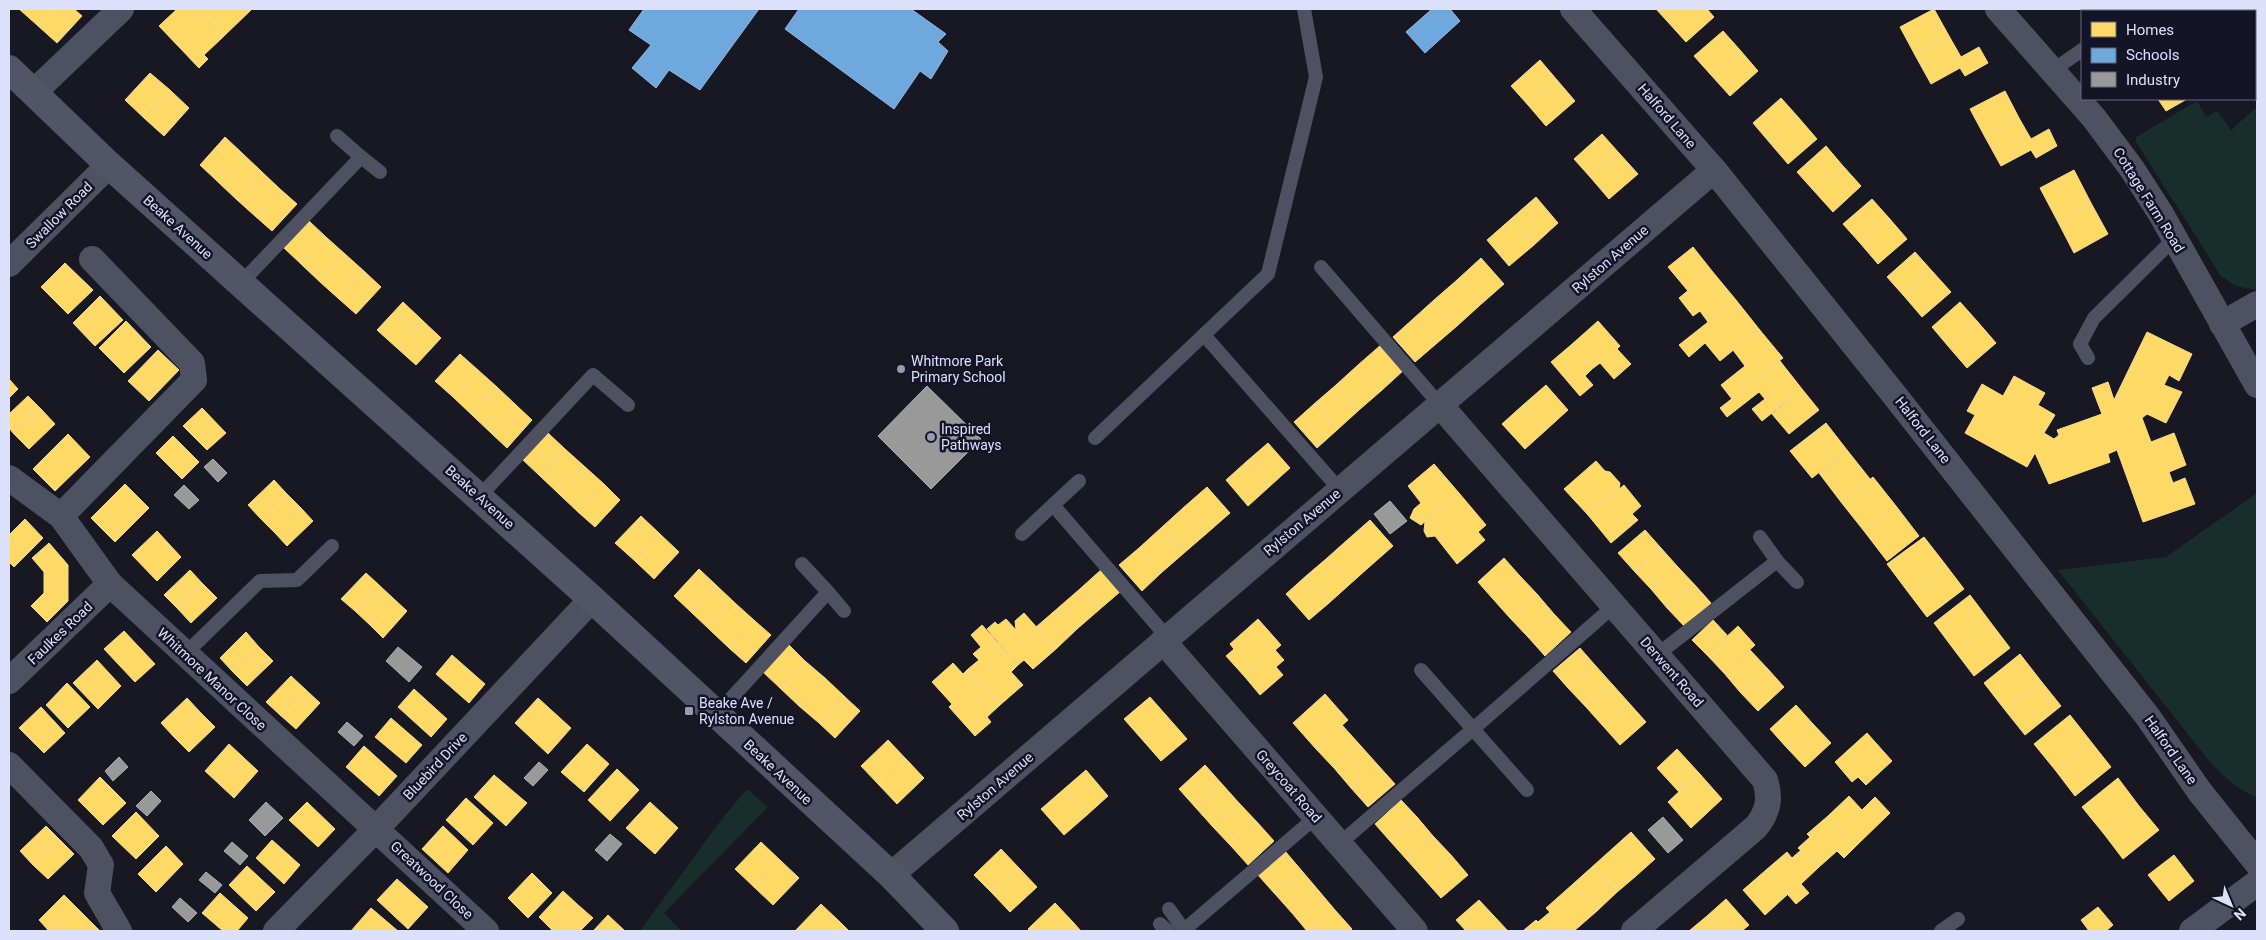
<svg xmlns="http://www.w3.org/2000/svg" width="2266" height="940" viewBox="0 0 2266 940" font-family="Roboto,sans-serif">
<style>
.green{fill:#172e2a}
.homes{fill:#ffd966;stroke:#f5db93}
.schools{fill:#6fa8dc;stroke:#90b9e5}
.industry{fill:#999;stroke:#adaeb6}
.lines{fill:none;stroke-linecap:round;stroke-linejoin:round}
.lane{stroke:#4e5162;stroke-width:14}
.street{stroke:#4e5162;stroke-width:26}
.secondary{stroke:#525468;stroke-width:28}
.poi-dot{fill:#989aaf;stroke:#131428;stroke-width:2}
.labels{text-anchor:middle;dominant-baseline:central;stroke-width:5;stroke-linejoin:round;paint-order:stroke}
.street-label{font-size:14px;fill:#dde0fb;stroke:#131428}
.poi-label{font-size:14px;fill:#dde0fb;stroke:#131428;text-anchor:start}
</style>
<rect width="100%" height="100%" fill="#181823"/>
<g class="green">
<polygon points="2197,101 2206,117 2217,111 2231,130 2257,107 2257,290 2236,286 2221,276 2136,142 2136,137"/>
<path d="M2257 493V798C2236 788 2221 775 2206 757L2058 570 2166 557Z"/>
<polygon points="747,789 768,807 664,913 681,931 640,931 721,820"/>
</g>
<g class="homes">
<polygon points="19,9 53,9 37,25"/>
<polygon points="53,9 74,9 82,16 57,43 37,25"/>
<polygon points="177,9 196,9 223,37 204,55 208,59 199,68 159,26"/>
<polygon points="196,9 252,9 223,37"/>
<polygon points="1656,9 1682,9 1667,21"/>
<polygon points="1682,9 1707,9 1714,17 1686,42 1667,21"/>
<polygon points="1934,9 1949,36 1915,55 1900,27"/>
<polygon points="2256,9 2257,50 2255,52 2255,11 2252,11"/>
<polygon points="1723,31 1740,50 1711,75 1694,56"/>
<polygon points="1949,36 1961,57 1979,47 1988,63 1965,76 1960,68 1931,84 1915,55"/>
<polygon points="1740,50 1758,71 1730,96 1711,75"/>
<polygon points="1540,60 1557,80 1528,105 1511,86"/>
<polygon points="150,73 170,90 144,118 125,100"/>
<polygon points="1557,80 1575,101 1546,126 1528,105"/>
<polygon points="170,90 189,108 164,136 144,118"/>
<polygon points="2005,91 2019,118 1985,137 1970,109"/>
<polygon points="1781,98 1798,117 1770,143 1753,123"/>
<polygon points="2158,99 2187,99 2166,111"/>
<polygon points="1798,117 1817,139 1788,164 1770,143"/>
<polygon points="2019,118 2031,139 2049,129 2057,146 2036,158 2031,150 2001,166 1985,137"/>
<polygon points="1602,134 1619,153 1591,178 1574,159"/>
<polygon points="225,137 242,153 217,181 200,165"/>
<polygon points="1826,146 1843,166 1814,191 1797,172"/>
<polygon points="242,153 261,171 236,199 217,181"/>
<polygon points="1619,153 1638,174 1609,199 1591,178"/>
<polygon points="1843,166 1861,186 1833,212 1814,191"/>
<polygon points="2074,170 2091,203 2058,222 2040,188"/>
<polygon points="261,171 280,189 255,216 236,199"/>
<polygon points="280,189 297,204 272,231 255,216"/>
<polygon points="1536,197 1558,223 1534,245 1511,219"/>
<polygon points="1872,199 1889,218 1860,243 1843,224"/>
<polygon points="2091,203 2108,234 2074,253 2058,222"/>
<polygon points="1889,218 1907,239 1878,264 1860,243"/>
<polygon points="1511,219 1534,245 1509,266 1487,240"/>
<polygon points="309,221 326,237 301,264 284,248"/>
<polygon points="326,237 345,254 320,282 301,264"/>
<polygon points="1693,247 1712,271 1688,291 1668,267"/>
<polygon points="1915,252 1932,271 1904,296 1887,277"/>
<polygon points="345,254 365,272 339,299 320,282"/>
<polygon points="1481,258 1504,284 1479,306 1457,280"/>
<polygon points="65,263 93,290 68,314 41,287"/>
<polygon points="1712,271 1736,300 1708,322 1700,311 1693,316 1679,298"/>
<polygon points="1932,271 1951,292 1922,317 1904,296"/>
<polygon points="365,272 381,287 356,314 339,299"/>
<polygon points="1457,280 1479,306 1457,326 1434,300"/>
<polygon points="100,296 123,320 95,346 73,323"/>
<polygon points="1434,300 1457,326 1436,344 1413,319"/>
<polygon points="1736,300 1759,329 1720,361 1705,343 1689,357 1679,345"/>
<polygon points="403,302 422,320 397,348 377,330"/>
<polygon points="1960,302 1977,321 1948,346 1932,327"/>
<polygon points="1413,319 1436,344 1415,362 1393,337"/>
<polygon points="422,320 441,338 416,365 397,348"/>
<polygon points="126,321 151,347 124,373 99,348"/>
<polygon points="1598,321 1620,346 1617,349 1631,364 1614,379 1600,363 1592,369 1571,345"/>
<polygon points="1977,321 1996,343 1967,368 1948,346"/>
<polygon points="1759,329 1783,358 1732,399 1721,385 1745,366 1733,350"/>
<polygon points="2147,332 2192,354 2179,381 2169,375 2164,385 2182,392 2166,423 2147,414 2142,418 2151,442 2174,433 2186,465 2169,472 2173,483 2185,478 2195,504 2143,522 2117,450 2108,454 2110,462 2049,484 2035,453 2027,467 1965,433 1975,415 1967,411 1982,384 2003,396 2014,376 2045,393 2038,405 2055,415 2044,433 2054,439 2059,435 2057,430 2102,414 2092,388 2108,382 2114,400"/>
<polygon points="1382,344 1405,369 1381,391 1358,365"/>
<polygon points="1571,345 1592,369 1585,376 1593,385 1580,396 1551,362"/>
<polygon points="158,350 179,370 149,401 128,381"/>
<polygon points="460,354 478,370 453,397 435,381"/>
<polygon points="1780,361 1802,389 1762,421 1752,409 1765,399 1759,392 1727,417 1720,408"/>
<polygon points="1358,365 1381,391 1359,410 1336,385"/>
<polygon points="478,370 497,387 472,415 453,397"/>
<polygon points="9,379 18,389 9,398"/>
<polygon points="1336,385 1359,410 1337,430 1314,404"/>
<polygon points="1546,385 1568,410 1546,430 1523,405"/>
<polygon points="497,387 516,405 491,433 472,415"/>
<polygon points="1802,389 1819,410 1789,434 1772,414"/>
<polygon points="28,396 41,409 14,434 9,428 9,414"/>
<polygon points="1314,404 1337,430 1317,448 1294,422"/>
<polygon points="516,405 532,420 507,448 491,433"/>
<polygon points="1523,405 1546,430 1525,449 1502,424"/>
<polygon points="202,408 226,433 207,450 183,426"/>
<polygon points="41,409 55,424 29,449 14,434"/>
<polygon points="1826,423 1847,450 1812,478 1790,451"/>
<polygon points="548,433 565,449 540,476 523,460"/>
<polygon points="68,434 90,457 55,491 33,469"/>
<polygon points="173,436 199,462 182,479 156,453"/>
<polygon points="1268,443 1290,468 1269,487 1246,462"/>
<polygon points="565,449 584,466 559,494 540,476"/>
<polygon points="1847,450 1870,479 1841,502 1819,473"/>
<polygon points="1596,461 1605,471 1610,472 1620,483 1619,489 1588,515 1564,489"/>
<polygon points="1246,462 1269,487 1248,506 1226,480"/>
<polygon points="1434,464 1459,493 1421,525 1410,518 1414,509 1421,503 1408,486"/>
<polygon points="584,466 604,484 578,512 559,494"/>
<polygon points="1873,477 1896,506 1864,531 1841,502"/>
<polygon points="274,480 286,493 260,518 248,505"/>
<polygon points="125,484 149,508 115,542 91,518"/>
<polygon points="604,484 620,500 595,527 578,512"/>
<polygon points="1624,485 1641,506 1632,514 1638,520 1611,543 1588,515"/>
<polygon points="1207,487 1230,513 1206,534 1183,508"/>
<polygon points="286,493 301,508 275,533 260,518"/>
<polygon points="1459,493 1486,525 1478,532 1485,540 1457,564 1435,536 1427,537 1424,531 1425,522"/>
<polygon points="1896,506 1919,536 1887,561 1864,531"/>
<polygon points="301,508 313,521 287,546 275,533"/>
<polygon points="1183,508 1206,534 1184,553 1161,528"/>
<polygon points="641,516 660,534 635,561 615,543"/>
<polygon points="25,519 43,538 14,567 9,562 9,535"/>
<polygon points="1370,520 1393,546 1368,568 1345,542"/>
<polygon points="1161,528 1184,553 1161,573 1139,548"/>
<polygon points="1645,530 1661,548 1635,572 1618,553"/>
<polygon points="157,531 181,557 157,581 132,555"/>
<polygon points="660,534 679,552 654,579 635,561"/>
<polygon points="1924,537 1945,564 1908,592 1887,564"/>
<polygon points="1345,542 1368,568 1349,585 1326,559"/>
<polygon points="49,543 68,565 68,584 44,584 44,572 32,558"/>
<polygon points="1139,548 1161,573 1142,591 1119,565"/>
<polygon points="1661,548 1677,566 1651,589 1635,572"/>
<polygon points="1504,558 1519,575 1493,599 1478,582"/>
<polygon points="1326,559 1349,585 1329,603 1306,576"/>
<polygon points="1945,564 1964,589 1927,617 1908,592"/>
<polygon points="1677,566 1694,584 1667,608 1651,589"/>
<polygon points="699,569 716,585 691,612 674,596"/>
<polygon points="1102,569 1121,591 1100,609 1081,588"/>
<polygon points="190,570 202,583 177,608 164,595"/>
<polygon points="366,573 379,585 355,611 341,599"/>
<polygon points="1519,575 1537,594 1510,618 1493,599"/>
<polygon points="1306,576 1329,603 1309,620 1286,594"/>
<polygon points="202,583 217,598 191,623 177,608"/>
<polygon points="44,584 68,584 68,601 47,622 31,606 44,593"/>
<polygon points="1694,584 1711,603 1685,627 1667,608"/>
<polygon points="379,585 394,599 370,625 355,611"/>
<polygon points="716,585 735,603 710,630 691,612"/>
<polygon points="1081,588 1100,609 1077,629 1058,608"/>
<polygon points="1537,594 1554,614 1528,637 1510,618"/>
<polygon points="1970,595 1991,623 1955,651 1934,623"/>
<polygon points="394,599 407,611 383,638 370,625"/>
<polygon points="735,603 755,621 729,648 710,630"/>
<polygon points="1058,608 1077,629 1056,649 1036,627"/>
<polygon points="1024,613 1056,649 1033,669 1024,660 1018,665 987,629 995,622 998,625 1006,619 1016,630 1015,621"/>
<polygon points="1554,614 1571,632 1545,656 1528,637"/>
<polygon points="1258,619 1281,645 1245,677 1226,656 1234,649 1230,644"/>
<polygon points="1713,620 1727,635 1707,655 1692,640"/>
<polygon points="755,621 771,635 746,663 729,648"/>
<polygon points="1991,623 2010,648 1974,676 1955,651"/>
<polygon points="982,625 1018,665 1011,672 1023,685 1000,705 968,669 979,660 973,654 981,647 971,635"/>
<polygon points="1738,626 1755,645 1724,673 1707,655"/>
<polygon points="124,631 155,664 135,682 104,649"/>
<polygon points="246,632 259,647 233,672 220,658"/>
<polygon points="788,644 805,661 780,688 763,672"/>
<polygon points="259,647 273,661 247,686 233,672"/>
<polygon points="1580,648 1594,664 1568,688 1553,671"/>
<polygon points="1275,650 1284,660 1276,667 1283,675 1260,695 1245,677"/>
<polygon points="1750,650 1767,668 1740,692 1724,673"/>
<polygon points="2020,654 2041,681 2005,710 1984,683"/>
<polygon points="452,655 485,684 469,703 436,674"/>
<polygon points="97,660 121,686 98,709 73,683"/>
<polygon points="805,661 825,678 799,706 780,688"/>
<polygon points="953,663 963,674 968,669 1000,705 987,717 991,722 975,736 949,707 952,704 932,682"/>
<polygon points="1594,664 1612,684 1586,707 1568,688"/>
<polygon points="1767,668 1784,687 1758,711 1740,692"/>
<polygon points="291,676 305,689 280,715 266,702"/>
<polygon points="825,678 844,696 819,723 799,706"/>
<polygon points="2041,681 2061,706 2025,735 2005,710"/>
<polygon points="67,683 90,707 68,728 46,705"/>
<polygon points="1612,684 1629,703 1603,726 1586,707"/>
<polygon points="305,689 320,703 296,729 280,715"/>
<polygon points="414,689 447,719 431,737 398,707"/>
<polygon points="1325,694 1348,720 1316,749 1293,723"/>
<polygon points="844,696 860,711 835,738 819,723"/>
<polygon points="1150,697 1187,739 1161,761 1124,719"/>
<polygon points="187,698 201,713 174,737 161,723"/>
<polygon points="538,698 571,728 548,754 515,723"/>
<polygon points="1629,703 1646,722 1620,745 1603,726"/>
<polygon points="1796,705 1813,724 1787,748 1770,729"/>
<polygon points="41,707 65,733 44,753 19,728"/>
<polygon points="201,713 215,727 189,752 174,737"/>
<polygon points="2070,715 2092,743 2056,771 2034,744"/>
<polygon points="391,718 422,745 406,763 375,737"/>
<polygon points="1813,724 1831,743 1805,767 1787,748"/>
<polygon points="1342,725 1360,745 1334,768 1316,749"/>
<polygon points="1867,733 1892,761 1866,785 1858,777 1852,782 1835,762"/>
<polygon points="888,740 906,759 879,785 861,766"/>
<polygon points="2092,743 2111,767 2075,796 2056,771"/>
<polygon points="229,744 243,757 219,784 205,771"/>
<polygon points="587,744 609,764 584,792 561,772"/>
<polygon points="1360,745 1377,764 1351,788 1334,768"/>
<polygon points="364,746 397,776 379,796 346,767"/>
<polygon points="1677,749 1699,773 1679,792 1657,768"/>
<polygon points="243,757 258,771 234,798 219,784"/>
<polygon points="906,759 924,778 897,804 879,785"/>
<polygon points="1377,764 1395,784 1368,807 1351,788"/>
<polygon points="1205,765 1222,784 1196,808 1179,789"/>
<polygon points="617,769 639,790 610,821 588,800"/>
<polygon points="1086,770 1108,796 1087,815 1064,789"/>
<polygon points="1699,773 1722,799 1691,828 1668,802"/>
<polygon points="494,775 527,803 506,826 474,797"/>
<polygon points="100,777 126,803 103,825 78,800"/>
<polygon points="2118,778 2139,806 2104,834 2082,807"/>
<polygon points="1222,784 1239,803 1213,827 1196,808"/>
<polygon points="1064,789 1087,815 1064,835 1041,809"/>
<polygon points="1849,796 1862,810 1875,797 1890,813 1855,847 1828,816"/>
<polygon points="466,798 493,823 473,845 446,820"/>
<polygon points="1401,800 1417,817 1390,841 1375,824"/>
<polygon points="307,802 335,829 318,847 289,820"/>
<polygon points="650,802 678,828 655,854 626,828"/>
<polygon points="1239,803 1257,822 1231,846 1213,827"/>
<polygon points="2139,806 2159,830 2123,859 2104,834"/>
<polygon points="136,812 159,836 136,859 112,836"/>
<polygon points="1828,816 1855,847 1844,858 1837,851 1819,867 1798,848 1810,837 1807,834"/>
<polygon points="1417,817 1433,836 1407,860 1390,841"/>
<polygon points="1257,822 1274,841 1248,865 1231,846"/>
<polygon points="46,826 60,840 33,865 20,851"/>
<polygon points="443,826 468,850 448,873 422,849"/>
<polygon points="1631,832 1655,859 1636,876 1612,849"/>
<polygon points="1433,836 1451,855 1424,879 1407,860"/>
<polygon points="60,840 74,854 48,879 33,865"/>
<polygon points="272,840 300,865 284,884 256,858"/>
<polygon points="761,842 780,860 754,887 735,869"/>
<polygon points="166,846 183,864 156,892 138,874"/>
<polygon points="1001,849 1019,868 992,893 974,875"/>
<polygon points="1612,849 1636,876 1616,893 1592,867"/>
<polygon points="1801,850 1819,867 1801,884 1809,893 1796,904 1766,870 1787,852 1792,858"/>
<polygon points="1285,851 1302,871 1275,894 1258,875"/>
<polygon points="1451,855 1468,875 1441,898 1424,879"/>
<polygon points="2174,855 2194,881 2169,901 2148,875"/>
<polygon points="780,860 799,878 773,905 754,887"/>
<polygon points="247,866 275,892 256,911 229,885"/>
<polygon points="1592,867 1616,893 1597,911 1573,884"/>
<polygon points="1019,868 1037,887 1010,912 992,893"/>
<polygon points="1766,870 1788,894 1765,915 1743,890"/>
<polygon points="1302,871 1319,891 1292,913 1275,894"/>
<polygon points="532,873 552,893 528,918 508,898"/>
<polygon points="397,879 428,907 408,929 377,900"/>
<polygon points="1573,884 1597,911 1574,931 1567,931 1546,908"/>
<polygon points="563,891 577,904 553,931 539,917"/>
<polygon points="1319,891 1335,910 1310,931 1307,931 1292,913"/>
<polygon points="220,893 248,918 237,931 223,931 202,913"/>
<polygon points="64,895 79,910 56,931 49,931 39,920"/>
<polygon points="1726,899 1749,925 1742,931 1720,931 1707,916"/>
<polygon points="1479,900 1508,931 1466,931 1456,920"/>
<polygon points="1055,903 1072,921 1061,931 1030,931 1028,929"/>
<polygon points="577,904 593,918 580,931 553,931"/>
<polygon points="821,904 840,922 831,931 795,931"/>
<polygon points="2098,907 2113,925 2106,931 2089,931 2081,920"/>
<polygon points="371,908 398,931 351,931"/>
<polygon points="79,910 93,924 85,931 56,931"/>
<polygon points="1335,910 1352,929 1350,931 1310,931"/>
<polygon points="1550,912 1567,931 1524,930 1536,920 1538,922"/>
<polygon points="608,915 625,931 593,931"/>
<polygon points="1707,916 1720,931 1689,931"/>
<polygon points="1072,921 1081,931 1061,931"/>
<polygon points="840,922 849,931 831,931"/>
<polygon points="93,924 100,931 85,931"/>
</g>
<g class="schools">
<polygon points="644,9 759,9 700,90 669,70 656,88 632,68 651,45 629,30"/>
<polygon points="799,9 911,9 946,34 938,42 948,51 931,79 920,71 894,109 785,29"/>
<polygon points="1432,9 1450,9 1460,21 1425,53 1406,32"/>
</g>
<g class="industry">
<polygon points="927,386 981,439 931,489 878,436"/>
<polygon points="213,459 227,473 218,482 204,467"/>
<polygon points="184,485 199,500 189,509 174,495"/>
<polygon points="1390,501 1407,521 1390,534 1374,514"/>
<polygon points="398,647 422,667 409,682 386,661"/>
<polygon points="347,722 363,736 354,746 338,732"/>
<polygon points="119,757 128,767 113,781 105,771"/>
<polygon points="539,762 548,770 533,786 524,778"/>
<polygon points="151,791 161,801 147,816 136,806"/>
<polygon points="266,802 283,818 265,836 249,820"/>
<polygon points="1663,817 1683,840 1668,853 1648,830"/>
<polygon points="610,834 622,844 607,861 595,850"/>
<polygon points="232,842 248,856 240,865 224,851"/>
<polygon points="206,872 222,885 215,893 199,880"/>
<polygon points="180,898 197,913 188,922 172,907"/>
</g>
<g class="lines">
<g class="lane">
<polyline points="2138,11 2140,9"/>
<polyline points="2052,71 2082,50"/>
<polyline points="361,157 380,172"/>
<polyline points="1321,267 1440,405"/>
<polyline points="241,283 361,157 337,136"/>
<polyline points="1204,335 1340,490"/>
<polyline points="2088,358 2080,344 2094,318 2174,239"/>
<polyline points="1095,438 1268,274 1316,77 1304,9"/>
<polyline points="479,497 593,375 628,405"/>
<polyline points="1053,505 1079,481"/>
<polyline points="1022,534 1053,505 1167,637"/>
<polyline points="1760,537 1777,561"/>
<polyline points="828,592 844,611"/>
<polyline points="185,654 260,581 297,580 332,546"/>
<polyline points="1657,655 1777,561 1797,582"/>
<polyline points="1421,670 1473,729 1614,606"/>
<polyline points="716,715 828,592 802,564"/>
<polyline points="1339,844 1473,729 1527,790"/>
<polyline points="1169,909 1184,930"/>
<polyline points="1160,924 1168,931"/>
<polyline points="1186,931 1184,930 1316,817"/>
<polyline points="1941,931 1958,919"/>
</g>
<g class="street">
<polyline points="1573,9 1714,170 1896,397 2148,717 2200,792 2257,863"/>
<polyline points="1998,9 2094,118 2132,169 2161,214 2257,385"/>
<polyline points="34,92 121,9"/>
<polyline points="9,264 109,165"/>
<polyline points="2222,324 2257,304"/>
<path d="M1440 405 1765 780C1771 799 1768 812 1756 827L1634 931"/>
<polyline points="9,478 61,516 110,584 486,931"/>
<polyline points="61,516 194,380 192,363 92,259"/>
<polyline points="1163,641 1415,931"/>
<polyline points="9,681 110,584"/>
<polyline points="9,765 91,848 101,865 97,893 119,931"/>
<polyline points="891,875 1714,170"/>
<polyline points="276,931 377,828 592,599"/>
<polyline points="2192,931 2257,883"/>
</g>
<polyline class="secondary" points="9,69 109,165 592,599 891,875 945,931"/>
</g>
<g class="poi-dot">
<circle cx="901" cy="369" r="5"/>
<circle cx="931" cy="437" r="5"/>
<rect x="684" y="706" width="10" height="10" rx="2.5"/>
</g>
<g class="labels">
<g class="street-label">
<text transform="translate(1667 116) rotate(49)">Halford Lane</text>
<text transform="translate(2149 200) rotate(58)">Cottage Farm Road</text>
<text transform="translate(59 215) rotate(-45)">Swallow Road</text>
<text transform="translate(178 227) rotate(42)">Beake Avenue</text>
<text transform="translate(1610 259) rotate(-41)">Rylston Avenue</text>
<text transform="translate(1923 430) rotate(52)">Halford Lane</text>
<text transform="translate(480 497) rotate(42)">Beake Avenue</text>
<text transform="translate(1302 522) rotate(-40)">Rylston Avenue</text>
<text transform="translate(60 633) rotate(-44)">Faulkes Road</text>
<text transform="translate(1672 672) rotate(49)">Derwent Road</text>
<text transform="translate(212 679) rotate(43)">Whitmore Manor Close</text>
<text transform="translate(2171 750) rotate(55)">Halford Lane</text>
<text transform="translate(435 766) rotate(-47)">Bluebird Drive</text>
<text transform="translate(778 772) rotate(43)">Beake Avenue</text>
<text transform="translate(995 786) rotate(-41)">Rylston Avenue</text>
<text transform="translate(1289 786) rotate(49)">Greycoat Road</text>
<text transform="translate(432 880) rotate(43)">Greatwood Close</text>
</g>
<g class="poi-label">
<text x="911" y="361">Whitmore Park<tspan x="911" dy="16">Primary School</tspan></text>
<text x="941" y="429">Inspired<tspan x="941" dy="16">Pathways</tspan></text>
<text x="699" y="703">Beake Ave /<tspan x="699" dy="16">Rylston Avenue</tspan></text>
</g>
</g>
<rect width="2266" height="940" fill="none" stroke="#dde0fb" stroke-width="20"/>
<rect x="2081" y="10" width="175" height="90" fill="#131428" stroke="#64667c"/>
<rect x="2091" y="22" width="25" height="15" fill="#ffd966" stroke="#64667c"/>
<text x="2126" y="35" font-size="15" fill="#dde0fb">Homes</text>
<rect x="2091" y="48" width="25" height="15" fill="#6fa8dc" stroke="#64667c"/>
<text x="2126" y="60" font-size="15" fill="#dde0fb">Schools</text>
<rect x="2091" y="72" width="25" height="15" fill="#999999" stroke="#64667c"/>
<text x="2126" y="85" font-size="15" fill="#dde0fb">Industry</text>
<g transform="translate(2231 905) rotate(136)" stroke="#131428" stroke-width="4" paint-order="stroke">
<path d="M0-4L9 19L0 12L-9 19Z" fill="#dde0fb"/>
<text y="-8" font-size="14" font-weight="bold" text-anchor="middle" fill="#dde0fb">N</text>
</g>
</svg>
